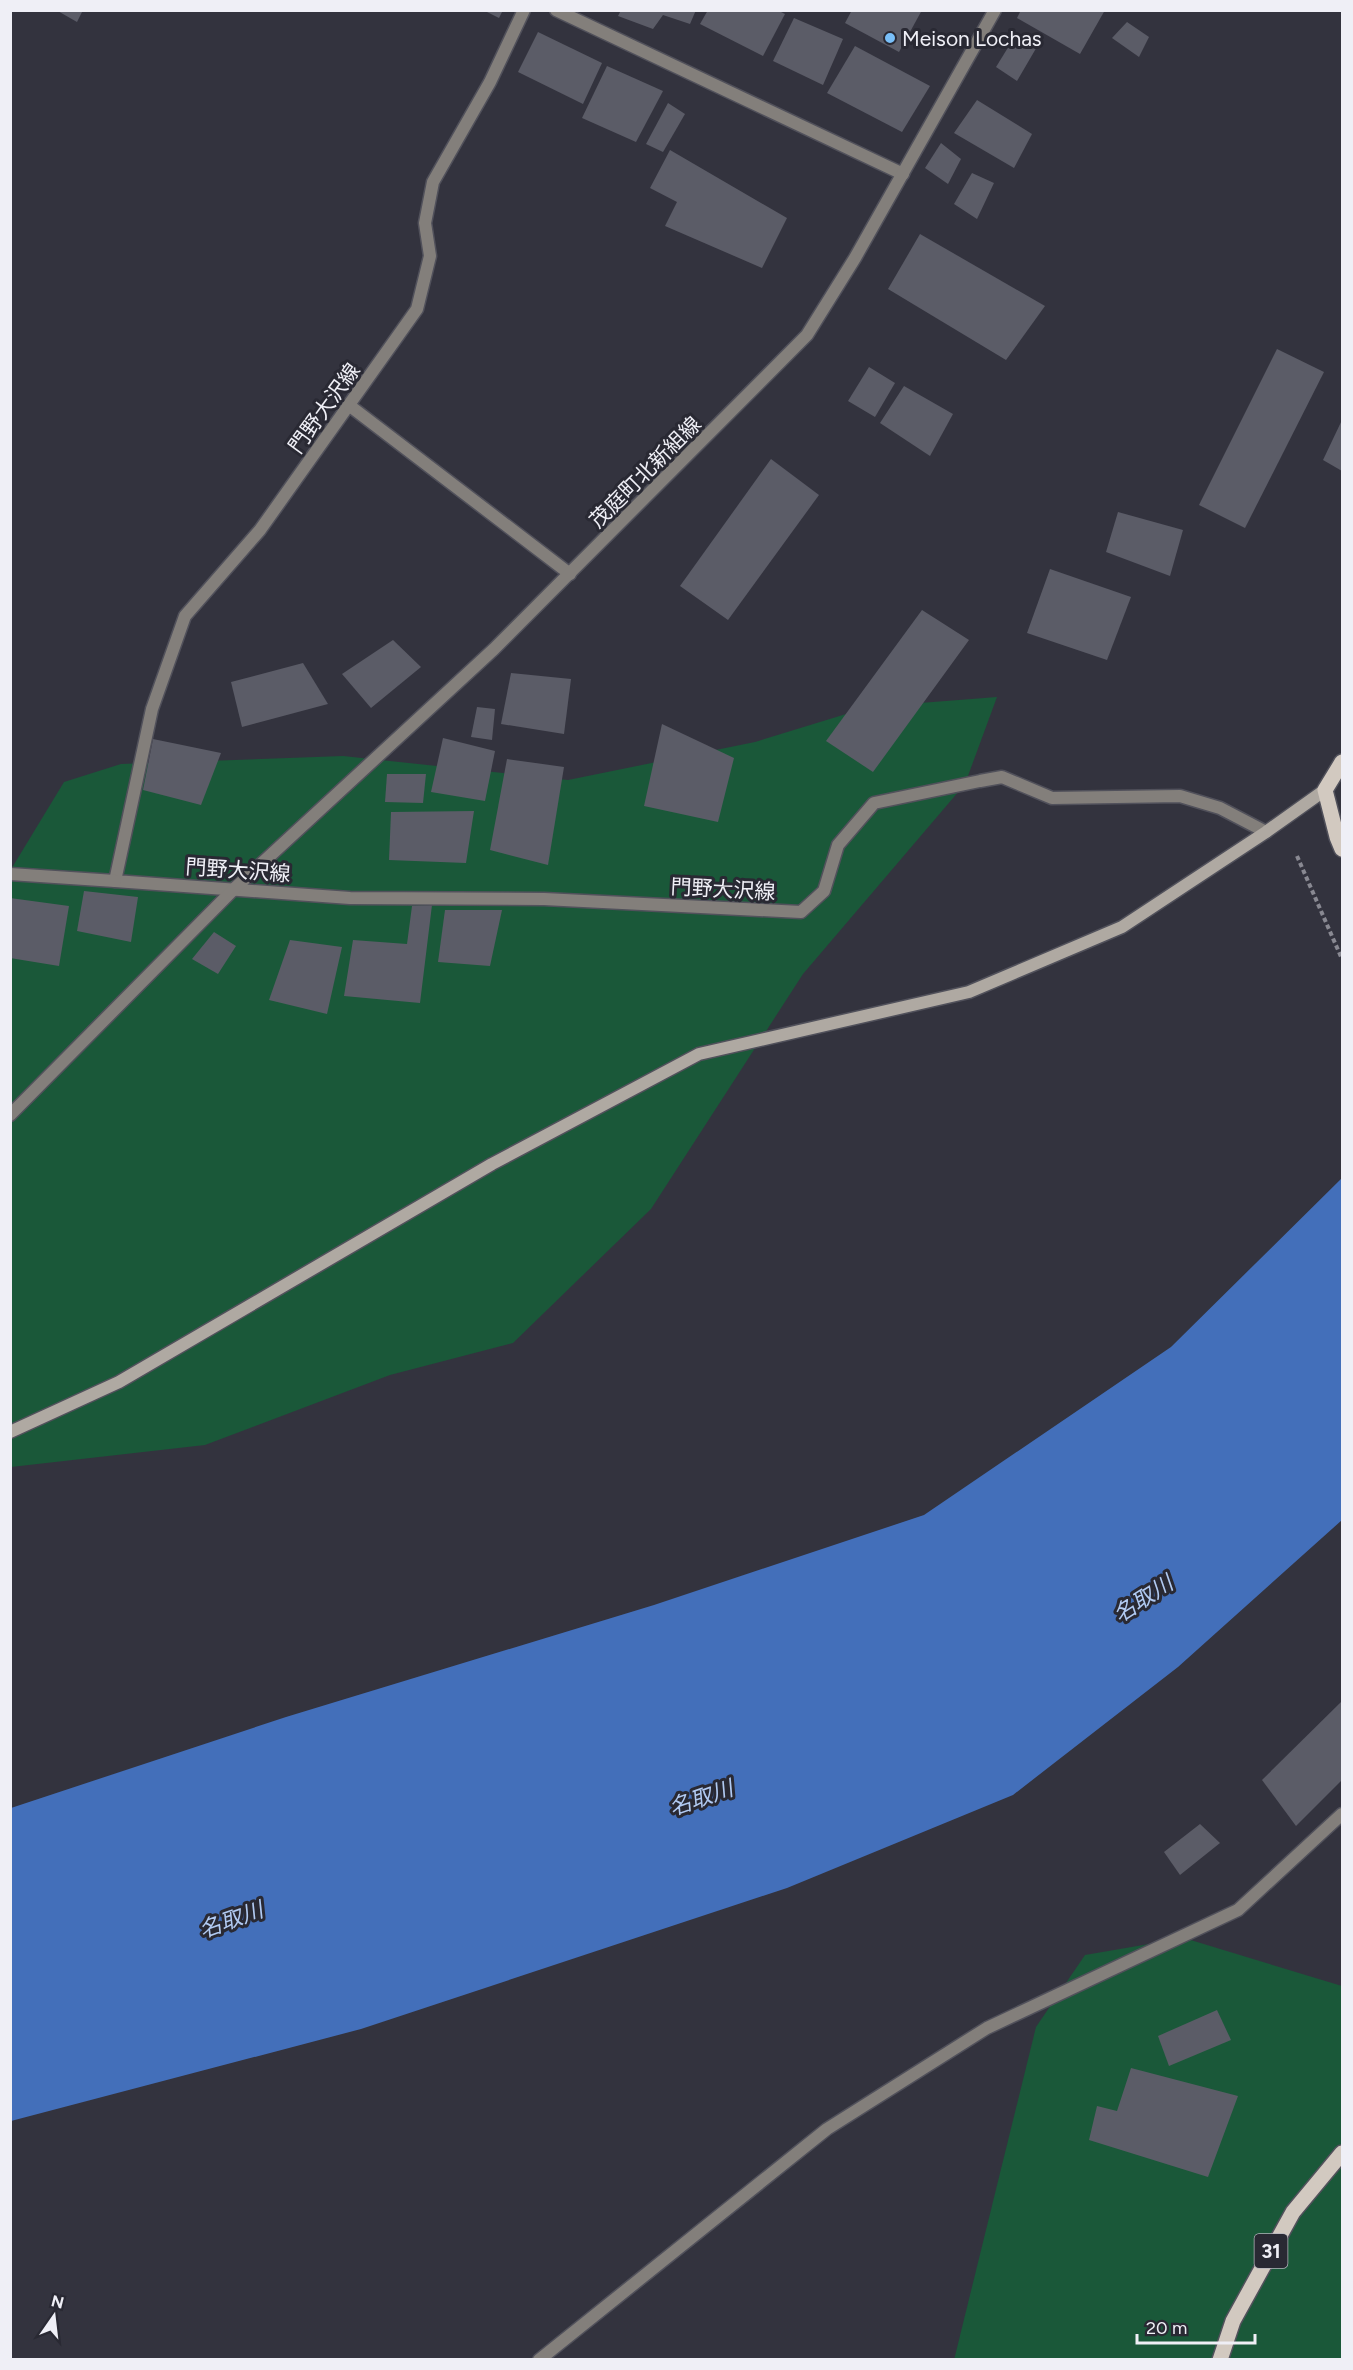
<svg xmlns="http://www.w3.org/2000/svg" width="1353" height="2370" viewBox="0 0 1353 2370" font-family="Figtree,'Noto Sans JP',sans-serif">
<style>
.green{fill:#1a5839}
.water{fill:#436fba}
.building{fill:#5b5c67}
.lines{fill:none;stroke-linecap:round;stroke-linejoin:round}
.street-casing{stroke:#51515b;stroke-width:15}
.secondary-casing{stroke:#51515b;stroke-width:15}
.primary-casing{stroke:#51515b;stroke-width:18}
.path{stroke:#898992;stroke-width:4;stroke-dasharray:4.5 3;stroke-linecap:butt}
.street{stroke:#837f7b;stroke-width:12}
.secondary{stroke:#afa9a2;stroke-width:12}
.primary{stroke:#d2c9c0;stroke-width:15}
.poi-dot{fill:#79bff8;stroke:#292933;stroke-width:2}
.labels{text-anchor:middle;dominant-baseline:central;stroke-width:6;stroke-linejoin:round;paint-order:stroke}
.shield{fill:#292933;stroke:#b4b4bc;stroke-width:1.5}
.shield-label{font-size:20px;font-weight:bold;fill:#efeff6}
.poi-label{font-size:21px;fill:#efeff6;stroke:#292933;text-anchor:start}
.street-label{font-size:21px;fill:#efeff6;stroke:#292933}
.water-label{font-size:22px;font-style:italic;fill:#b1caf2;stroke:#292933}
</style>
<rect width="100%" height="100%" fill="#33333e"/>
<g class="green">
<polygon points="997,697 965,784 803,974 651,1209 513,1343 390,1375 205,1445 11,1467 10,871 64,782 121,764 343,756 568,780 755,742 869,707"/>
<polygon points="1184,1938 1342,1986 1342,2359 954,2360 1036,2027 1085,1955"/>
</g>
<polygon class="water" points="1342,1178 1342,1520 1178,1667 1013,1795 787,1888 361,2029 11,2121 11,1808 286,1717 654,1605 924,1515 1171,1347"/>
<g class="building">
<polygon points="56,10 83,10 77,22"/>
<polygon points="483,10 503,10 499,18"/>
<polygon points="621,10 696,10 690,24 663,15 653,29 618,16"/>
<polygon points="708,10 777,10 785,14 763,56 700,24"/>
<polygon points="852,10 922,10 899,52 845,23"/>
<polygon points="1021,10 1105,10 1080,54 1017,18"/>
<polygon points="794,18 843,39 823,85 773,61"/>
<polygon points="1127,22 1149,37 1139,57 1112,38"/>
<polygon points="538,32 602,63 583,104 518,72"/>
<polygon points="1017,33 1038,45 1017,81 996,67"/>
<polygon points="855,46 930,86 902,132 827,93"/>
<polygon points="607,66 663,91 636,142 582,118"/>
<polygon points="977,100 1032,134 1014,168 954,133"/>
<polygon points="668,103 685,114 663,152 646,144"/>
<polygon points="941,143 961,159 948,184 925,168"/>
<polygon points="670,150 787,218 762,268 665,226 677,202 650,188"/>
<polygon points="972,173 994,183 977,219 954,204"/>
<polygon points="920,234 1045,306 1006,360 888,289"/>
<polygon points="1277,349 1324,372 1245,528 1199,505"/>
<polygon points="869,367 895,383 875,417 848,401"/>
<polygon points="904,386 953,414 930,456 880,423"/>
<polygon points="1342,420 1342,471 1323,460"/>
<polygon points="771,459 819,495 728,620 680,586"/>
<polygon points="1118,512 1183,530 1170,576 1106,552"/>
<polygon points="1050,569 1131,597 1107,660 1027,633"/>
<polygon points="922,610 969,640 873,772 826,741"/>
<polygon points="393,640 421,667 371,708 342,674"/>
<polygon points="303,663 328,704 242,727 231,682"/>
<polygon points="511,673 571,679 564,734 501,724"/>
<polygon points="477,707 495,709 492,740 471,737"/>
<polygon points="662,724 734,758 718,822 644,806"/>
<polygon points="443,738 495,751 485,801 431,792"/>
<polygon points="153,739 221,753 201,805 143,790"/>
<polygon points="507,759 564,767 548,865 490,850"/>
<polygon points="387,774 426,774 423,803 385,802"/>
<polygon points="474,811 466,863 389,860 391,812"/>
<polygon points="84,891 138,897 131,942 77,931"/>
<polygon points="10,898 69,906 59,966 10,958"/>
<polygon points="432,905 420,1003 344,996 353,940 407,944 412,906"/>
<polygon points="445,910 502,910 490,966 438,962"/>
<polygon points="214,932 236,946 218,974 192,959"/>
<polygon points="290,940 342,947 327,1014 269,1000"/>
<polygon points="1342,1701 1342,1780 1296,1826 1262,1780"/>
<polygon points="1200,1824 1220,1843 1180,1875 1164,1852"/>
<polygon points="1217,2010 1231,2040 1169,2066 1158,2036"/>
<polygon points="1131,2068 1238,2096 1208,2177 1089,2140 1097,2106 1117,2111"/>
</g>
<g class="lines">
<g class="street-casing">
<g id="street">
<polyline points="524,10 490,82 433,182 425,223 430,256 417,309 260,530 185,616 152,709 115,881 350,898 544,899 801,912 824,891 838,845 874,803 980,781 1002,777 1052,798 1180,796 1220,808 1266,832"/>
<polyline points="556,10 903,174"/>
<polyline points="350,406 570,574"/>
<polyline points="10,874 115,881"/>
<polyline points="10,1115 234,889 494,649 807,335 855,258 995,10"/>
<polyline points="539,2360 827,2129 987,2028 1238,1910 1342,1814"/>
</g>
</g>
<g class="secondary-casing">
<polyline id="secondary" points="10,1432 119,1382 492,1164 699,1054 969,992 1122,927 1266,832 1325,790"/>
</g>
<g class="primary-casing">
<g id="primary">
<polyline points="1342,762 1325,790 1337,837 1342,849"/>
<polyline points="1220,2360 1233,2321 1293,2212 1342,2153"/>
</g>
</g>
<polyline class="path" points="1297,856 1342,959"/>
<use href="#street" class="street"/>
<use href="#secondary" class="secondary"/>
<use href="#primary" class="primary"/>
</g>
<circle class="poi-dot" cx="890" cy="38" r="6"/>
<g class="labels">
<rect class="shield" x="1254.5" y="2234" width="33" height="34" rx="4.5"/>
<g class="shield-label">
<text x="1271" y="2251">31</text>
</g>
<g class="poi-label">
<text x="902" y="38">Meison Lochas</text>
</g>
<g class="street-label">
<text transform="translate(324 408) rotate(-54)">門野大沢線</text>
<text transform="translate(645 472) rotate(-45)">茂庭町北新組線</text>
<text transform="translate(238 870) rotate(4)">門野大沢線</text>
<text transform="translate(723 889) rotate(3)">門野大沢線</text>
</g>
<g class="water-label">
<text transform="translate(1143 1599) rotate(-33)">名取川</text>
<text transform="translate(701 1798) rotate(-19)">名取川</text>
<text transform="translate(231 1920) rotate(-20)">名取川</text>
</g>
</g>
<rect width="1353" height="2370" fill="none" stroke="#efeff6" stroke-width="24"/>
<g transform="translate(54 2316) rotate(14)" stroke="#292933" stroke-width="4.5" paint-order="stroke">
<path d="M0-4.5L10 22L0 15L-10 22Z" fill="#efeff6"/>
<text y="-9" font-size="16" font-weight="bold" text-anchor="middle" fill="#efeff6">N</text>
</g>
<path d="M1137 2334v9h118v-9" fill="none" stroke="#efeff6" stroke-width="3"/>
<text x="1146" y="2334" font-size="18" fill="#efeff6" stroke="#292933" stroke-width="4.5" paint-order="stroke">20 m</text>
</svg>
